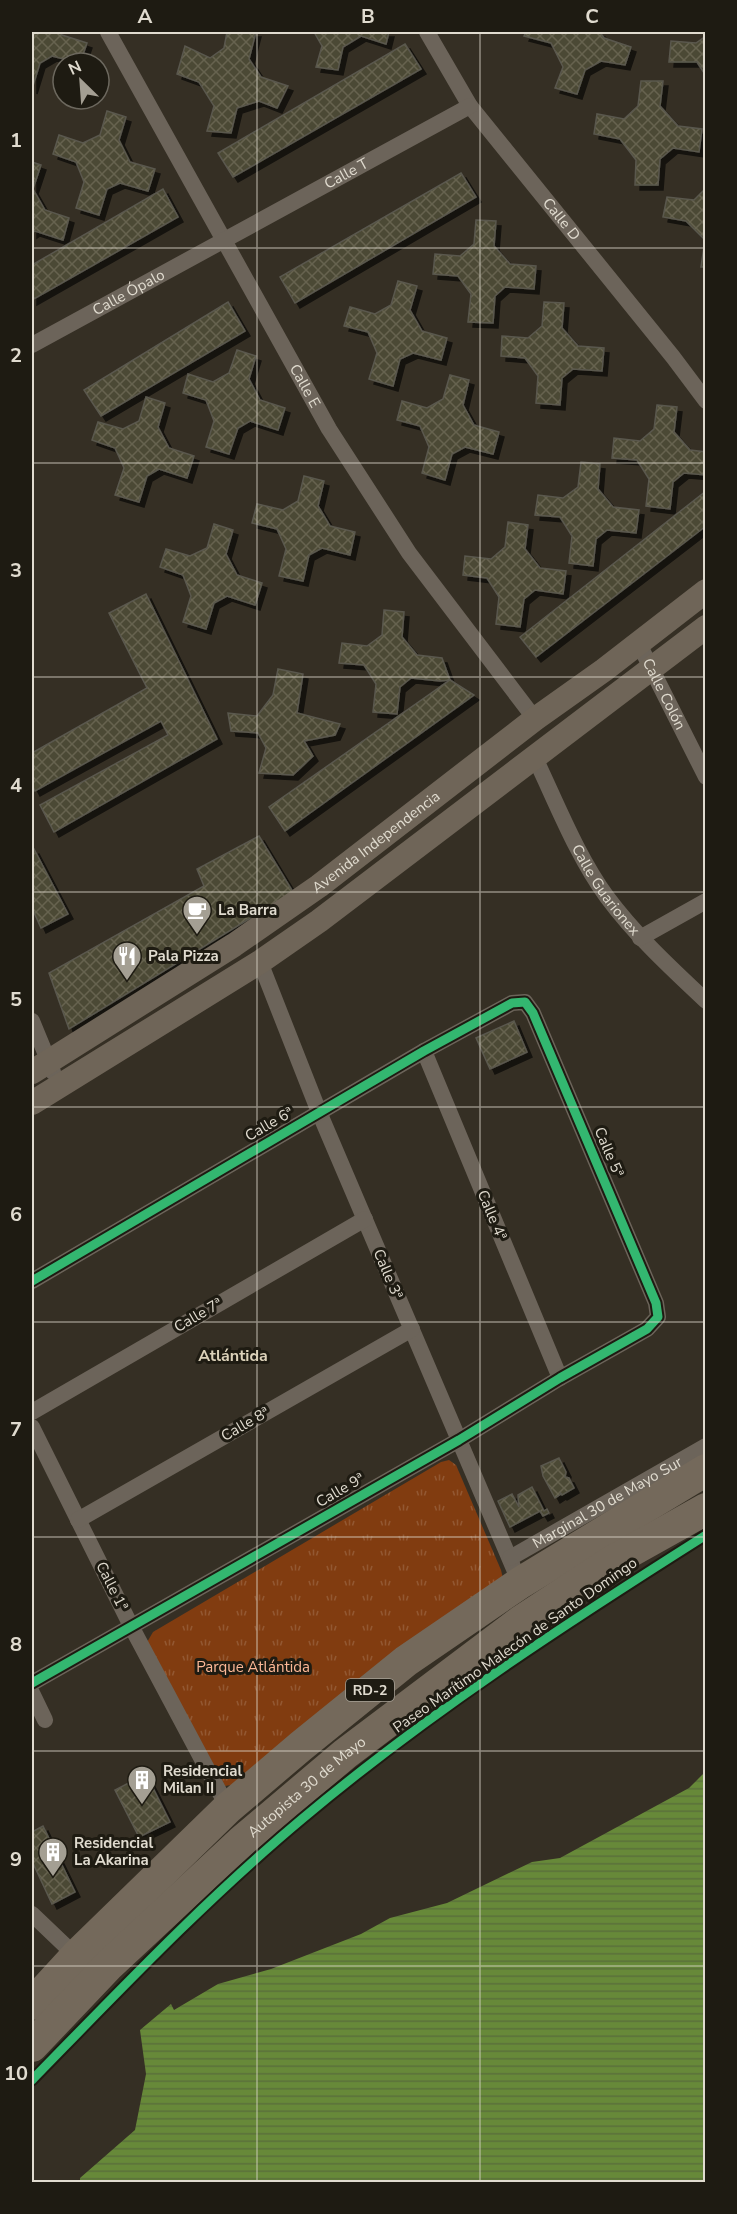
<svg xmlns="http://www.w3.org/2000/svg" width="737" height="2214" viewBox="0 0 737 2214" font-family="'Nunito Sans',sans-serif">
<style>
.park{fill:url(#park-tufts)}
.water{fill:url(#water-rules)}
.building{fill:url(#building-cross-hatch);stroke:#5a584e;stroke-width:1.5;filter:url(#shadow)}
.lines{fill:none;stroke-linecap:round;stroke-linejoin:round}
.street{stroke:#6c645a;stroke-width:16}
.secondary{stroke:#6f6558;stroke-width:24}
.highway{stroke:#74695b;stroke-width:32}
.cycleway-casing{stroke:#1e1b12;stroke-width:13}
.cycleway{stroke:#33b770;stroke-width:9}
.grid{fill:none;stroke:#e0dbcf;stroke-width:1.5;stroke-opacity:0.55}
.labels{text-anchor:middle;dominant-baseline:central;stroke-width:6;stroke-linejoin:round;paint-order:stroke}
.shield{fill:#1e1b12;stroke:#a6a196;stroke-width:1.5}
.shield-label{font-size:14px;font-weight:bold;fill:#e0dbcf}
.street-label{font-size:15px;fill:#e0dbcf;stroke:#1e1b12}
.poi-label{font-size:15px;font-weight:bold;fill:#e0dbcf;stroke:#1e1b12;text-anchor:start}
.park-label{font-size:15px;fill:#fdb897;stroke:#1e1b12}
.neighbourhood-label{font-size:16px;font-weight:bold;fill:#dbd1b9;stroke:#1e1b12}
.neatline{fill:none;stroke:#e0dbcf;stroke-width:2}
.grid-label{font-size:20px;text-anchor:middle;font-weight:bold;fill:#e0dbcf}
</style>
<defs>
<pattern id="park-tufts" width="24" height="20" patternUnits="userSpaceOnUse" patternTransform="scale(1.5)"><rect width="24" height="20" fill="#813c10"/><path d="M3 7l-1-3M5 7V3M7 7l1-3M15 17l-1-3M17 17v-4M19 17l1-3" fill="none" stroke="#935832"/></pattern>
<pattern id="water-rules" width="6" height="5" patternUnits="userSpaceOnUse" patternTransform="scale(1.5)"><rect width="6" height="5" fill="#678939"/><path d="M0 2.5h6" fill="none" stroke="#5a703b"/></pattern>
<pattern id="building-cross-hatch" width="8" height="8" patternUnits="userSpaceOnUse" patternTransform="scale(1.5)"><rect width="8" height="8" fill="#4c4934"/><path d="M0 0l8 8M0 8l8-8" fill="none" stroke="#666350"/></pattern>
<filter id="shadow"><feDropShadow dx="5" dy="5" stdDeviation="0" flood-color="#0009"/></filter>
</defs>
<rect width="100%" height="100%" fill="#352f24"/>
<polygon class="park" points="449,1460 456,1465 501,1570 503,1579 237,1784 225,1786 146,1644 153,1632 441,1462"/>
<polygon class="water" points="705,1772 705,2182 80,2182 80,2178 135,2130 146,2074 140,2030 171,2004 174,2010 218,1984 271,1969 361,1934 390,1918 447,1903 532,1862 560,1858 689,1788"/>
<g class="building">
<polygon points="32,32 60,32 62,35 87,43 80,63 52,56 40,63 32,89"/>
<polygon points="227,32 256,32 249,59 261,77 288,86 277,108 259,101 237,108 231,133 207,131 214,106 199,82 177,74 185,46 210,58 224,48"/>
<polygon points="314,32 389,32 386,44 361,36 343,47 338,70 316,67 322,46"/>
<polygon points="526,32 600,32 604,38 631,47 625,65 601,61 585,70 577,94 555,88 563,67 551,43 524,36"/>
<polygon points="706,36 706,76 697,62 669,62 671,41 696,43"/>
<polygon points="405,44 421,69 233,177 218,153"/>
<polygon points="641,81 663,81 660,106 678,126 702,129 699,152 673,148 660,159 658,185 635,185 636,160 620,139 594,134 597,114 624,119 638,106"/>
<polygon points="107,111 126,117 119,140 130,162 155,169 148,191 120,183 107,189 99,215 76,208 84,182 76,162 53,154 59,135 83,143 100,135"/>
<polygon points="32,162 41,165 33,189 45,210 69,218 63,240 35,231 32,233"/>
<polygon points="461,173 476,197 295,303 280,277"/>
<polygon points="706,188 706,267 701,267 705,240 686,221 663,217 667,197 694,200"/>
<polygon points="163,189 178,217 32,300 32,265"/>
<polygon points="476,220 496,221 494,246 510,264 536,266 534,289 505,287 495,296 493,323 468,322 471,294 458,276 433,274 435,254 460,256 474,244"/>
<polygon points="398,281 417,286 410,310 422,331 447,338 441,360 413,353 400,359 393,386 369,379 377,353 368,332 344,326 350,307 375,314 391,305"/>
<polygon points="228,302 245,331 101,416 84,390"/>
<polygon points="544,302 564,303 562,328 578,346 604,348 602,371 573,369 562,378 560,405 536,403 538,376 525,358 501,356 502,336 528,338 542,326"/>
<polygon points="237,350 256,356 249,379 260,400 285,408 278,430 250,421 238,428 229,454 206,447 214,421 206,400 183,393 188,374 213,382 229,373"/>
<polygon points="450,375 469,380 463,405 474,425 499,432 493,454 465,447 452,454 445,480 422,473 429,447 420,426 397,420 402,401 427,408 443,399"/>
<polygon points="146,397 165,403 158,427 169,448 194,456 187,478 159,469 147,476 139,502 115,495 124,468 115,448 92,440 98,422 123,429 139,421"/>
<polygon points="657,405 677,407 674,432 690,450 706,452 706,475 684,473 673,482 670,509 646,506 649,479 637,460 612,458 614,438 640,441 654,429"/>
<polygon points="581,462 600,464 598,489 613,507 639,510 636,533 607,530 596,539 593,566 569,563 572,536 560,517 535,515 538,495 563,498 578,487"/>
<polygon points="304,476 324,481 318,506 330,526 355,532 350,555 322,548 309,555 303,581 279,576 286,549 277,529 252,523 257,504 283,510 298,501"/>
<polygon points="706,491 706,526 536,657 520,637"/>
<polygon points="508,522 528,525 525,549 540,568 566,571 563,594 535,590 524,599 520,627 496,624 499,597 487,578 463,575 465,556 491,559 505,547"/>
<polygon points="214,524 233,530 226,554 237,575 262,583 255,605 227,596 214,603 206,629 183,622 191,596 183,575 160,567 166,549 190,556 207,548"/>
<polygon points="146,594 217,739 54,832 40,805 168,735 161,721 35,791 32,785 32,753 147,688 109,613"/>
<polygon points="384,610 404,612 402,637 417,655 442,658 450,680 440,681 411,678 400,687 397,714 373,712 376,684 364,665 339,663 342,643 367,646 382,635"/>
<polygon points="278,669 303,674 297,713 340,724 335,735 304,741 313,756 293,775 259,773 266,748 258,733 231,731 228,713 257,716 273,695"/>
<polygon points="450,680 474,695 285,831 269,807"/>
<polygon points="259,836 293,892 69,1029 49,973 204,886 197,869"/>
<polygon points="34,849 68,914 41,928 32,908 32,850"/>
<polygon points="514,1021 527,1052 490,1069 476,1038"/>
<polygon points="559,1458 566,1472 565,1477 569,1478 574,1488 562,1495 560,1492 561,1494 555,1498 543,1476 541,1466"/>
<polygon points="532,1487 544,1511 547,1509 549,1513 543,1516 540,1511 510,1527 498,1501 512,1494 519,1507 518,1495"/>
<polygon points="146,1774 170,1822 139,1837 115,1790"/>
<polygon points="43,1826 75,1892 52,1904 32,1861 32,1832"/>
</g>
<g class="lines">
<g class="street">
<path id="s1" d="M108 32 329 429 409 553 535 719"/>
<path id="s2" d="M427 32 470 106 673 357 706 401"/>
<path id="s3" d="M32 345 470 106"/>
<path id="s4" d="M639 644 706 777"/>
<path id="s5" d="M535 758C557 804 577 856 607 897 636 936 671 968 706 1001"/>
<polyline points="640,938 706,901"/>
<polyline points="260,962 319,1112 520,1583"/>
<polyline points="32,1021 53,1072"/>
<polyline points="424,1051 560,1378"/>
<polyline points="32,1281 424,1051 512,1003 525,1002 533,1013 656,1303 658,1317 647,1329 560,1378 459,1440 32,1683"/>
<polyline points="32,1412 365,1219"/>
<polyline points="32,1427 131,1626 228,1808"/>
<polyline points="78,1520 412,1329"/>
<path id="s6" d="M510 1558 706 1446"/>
<polyline points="32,1693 45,1720"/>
<polyline points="32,1914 76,1956"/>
</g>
<g class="secondary">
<path id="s7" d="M32 1072 234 945 319 886 535 719 604 670 706 591"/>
<polyline points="32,1103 260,962 319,921 706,627"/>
</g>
<g class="highway">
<polyline points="32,2004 76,1956 228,1808 301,1746 406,1661 520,1583 706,1470"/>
<path id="s8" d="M32 2046 109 1965 242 1841 345 1754 520 1622 613 1561 706 1509"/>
</g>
<g class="cycleway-casing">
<g id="cycleway">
<polyline points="32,1281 424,1051 512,1003 525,1002 533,1013 656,1303 658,1317 647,1329 560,1378 459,1440 32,1683"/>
<path d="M32 2080C119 1991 205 1900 302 1819 428 1713 567 1623 706 1535"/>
</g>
</g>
<use href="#cycleway" class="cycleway"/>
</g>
<path class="grid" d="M257 32V2182M480 32V2182M32 248H706M32 463H706M32 677H706M32 892H706M32 1107H706M32 1322H706M32 1537H706M32 1751H706M32 1966H706"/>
<defs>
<g id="cafe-pin" transform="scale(1.5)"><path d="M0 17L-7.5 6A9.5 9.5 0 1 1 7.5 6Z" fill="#a49f93" stroke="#1e1b12"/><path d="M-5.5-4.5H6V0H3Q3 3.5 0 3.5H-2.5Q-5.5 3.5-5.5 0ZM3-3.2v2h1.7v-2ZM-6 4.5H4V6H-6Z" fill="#fff"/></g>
<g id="restaurant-pin" transform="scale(1.5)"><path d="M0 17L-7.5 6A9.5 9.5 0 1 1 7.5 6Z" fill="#a49f93" stroke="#1e1b12"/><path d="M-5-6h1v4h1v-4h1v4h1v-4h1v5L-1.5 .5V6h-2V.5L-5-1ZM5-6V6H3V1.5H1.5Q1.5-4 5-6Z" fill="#fff"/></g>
<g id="building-pin" transform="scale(1.5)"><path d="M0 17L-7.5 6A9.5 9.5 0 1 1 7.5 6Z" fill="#a49f93" stroke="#1e1b12"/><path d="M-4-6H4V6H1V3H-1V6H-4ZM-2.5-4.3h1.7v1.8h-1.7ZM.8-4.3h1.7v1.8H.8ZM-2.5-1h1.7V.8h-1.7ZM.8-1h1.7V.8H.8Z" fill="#fff"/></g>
</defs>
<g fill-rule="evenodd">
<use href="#cafe-pin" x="197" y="910"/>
<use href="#restaurant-pin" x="127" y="956"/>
<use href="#building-pin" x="142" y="1780"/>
<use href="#building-pin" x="53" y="1852"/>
</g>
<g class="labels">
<rect class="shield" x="346" y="1679" width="48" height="22" rx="4.5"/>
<g class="shield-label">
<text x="370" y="1690">RD-2</text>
</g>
<g class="street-label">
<text stroke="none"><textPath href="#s3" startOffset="358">Calle T</textPath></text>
<text stroke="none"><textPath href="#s2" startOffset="231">Calle D</textPath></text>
<text stroke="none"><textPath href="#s3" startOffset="110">Calle Ópalo</textPath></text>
<text stroke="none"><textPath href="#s1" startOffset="405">Calle E</textPath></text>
<text stroke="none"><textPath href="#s4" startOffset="56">Calle Colón</textPath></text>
<text stroke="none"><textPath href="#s7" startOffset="414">Avenida Independencia</textPath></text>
<text stroke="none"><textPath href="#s5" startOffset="150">Calle Guarionex</textPath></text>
<text transform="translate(269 1124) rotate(-30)">Calle 6ª</text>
<text transform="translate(609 1152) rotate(67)">Calle 5ª</text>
<text transform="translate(492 1215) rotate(67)">Calle 4ª</text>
<text transform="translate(388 1274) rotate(67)">Calle 3ª</text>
<text transform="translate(198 1315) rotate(-30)">Calle 7ª</text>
<text transform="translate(245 1424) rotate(-30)">Calle 8ª</text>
<text transform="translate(340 1490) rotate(-30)">Calle 9ª</text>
<text stroke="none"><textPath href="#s6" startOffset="112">Marginal 30 de Mayo Sur</textPath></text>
<text transform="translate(112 1586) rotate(63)">Calle 1ª</text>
<text transform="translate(515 1645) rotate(-35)">Paseo Marítimo Malecón de Santo Domingo</text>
<text stroke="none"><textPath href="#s8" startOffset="378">Autopista 30 de Mayo</textPath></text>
</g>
<g class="poi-label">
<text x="218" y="910">La Barra</text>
<text x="148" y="956">Pala Pizza</text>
<text x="163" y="1771">Residencial<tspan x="163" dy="17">Milan II</tspan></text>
<text x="74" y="1843">Residencial<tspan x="74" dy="17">La Akarina</tspan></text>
</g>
<g class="park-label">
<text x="253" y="1667">Parque Atlántida</text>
</g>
<g class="neighbourhood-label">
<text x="233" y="1356">Atlántida</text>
</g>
</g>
<rect width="737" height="2214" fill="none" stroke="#1e1b12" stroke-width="66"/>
<g transform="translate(81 81) rotate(335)"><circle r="28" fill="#1e1b12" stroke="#6c685e" stroke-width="1.5"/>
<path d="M0-4.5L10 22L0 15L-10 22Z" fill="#a49f93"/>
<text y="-9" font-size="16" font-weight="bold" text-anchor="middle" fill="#e0dbcf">N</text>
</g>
<rect x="33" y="33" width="671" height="2148" class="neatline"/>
<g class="grid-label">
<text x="145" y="23">A</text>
<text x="368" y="23">B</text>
<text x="592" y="23">C</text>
<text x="16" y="147">1</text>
<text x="16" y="362">2</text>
<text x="16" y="577">3</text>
<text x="16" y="792">4</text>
<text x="16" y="1006">5</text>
<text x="16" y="1221">6</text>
<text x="16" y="1436">7</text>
<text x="16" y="1651">8</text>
<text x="16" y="1866">9</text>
<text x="16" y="2080">10</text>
</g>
</svg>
